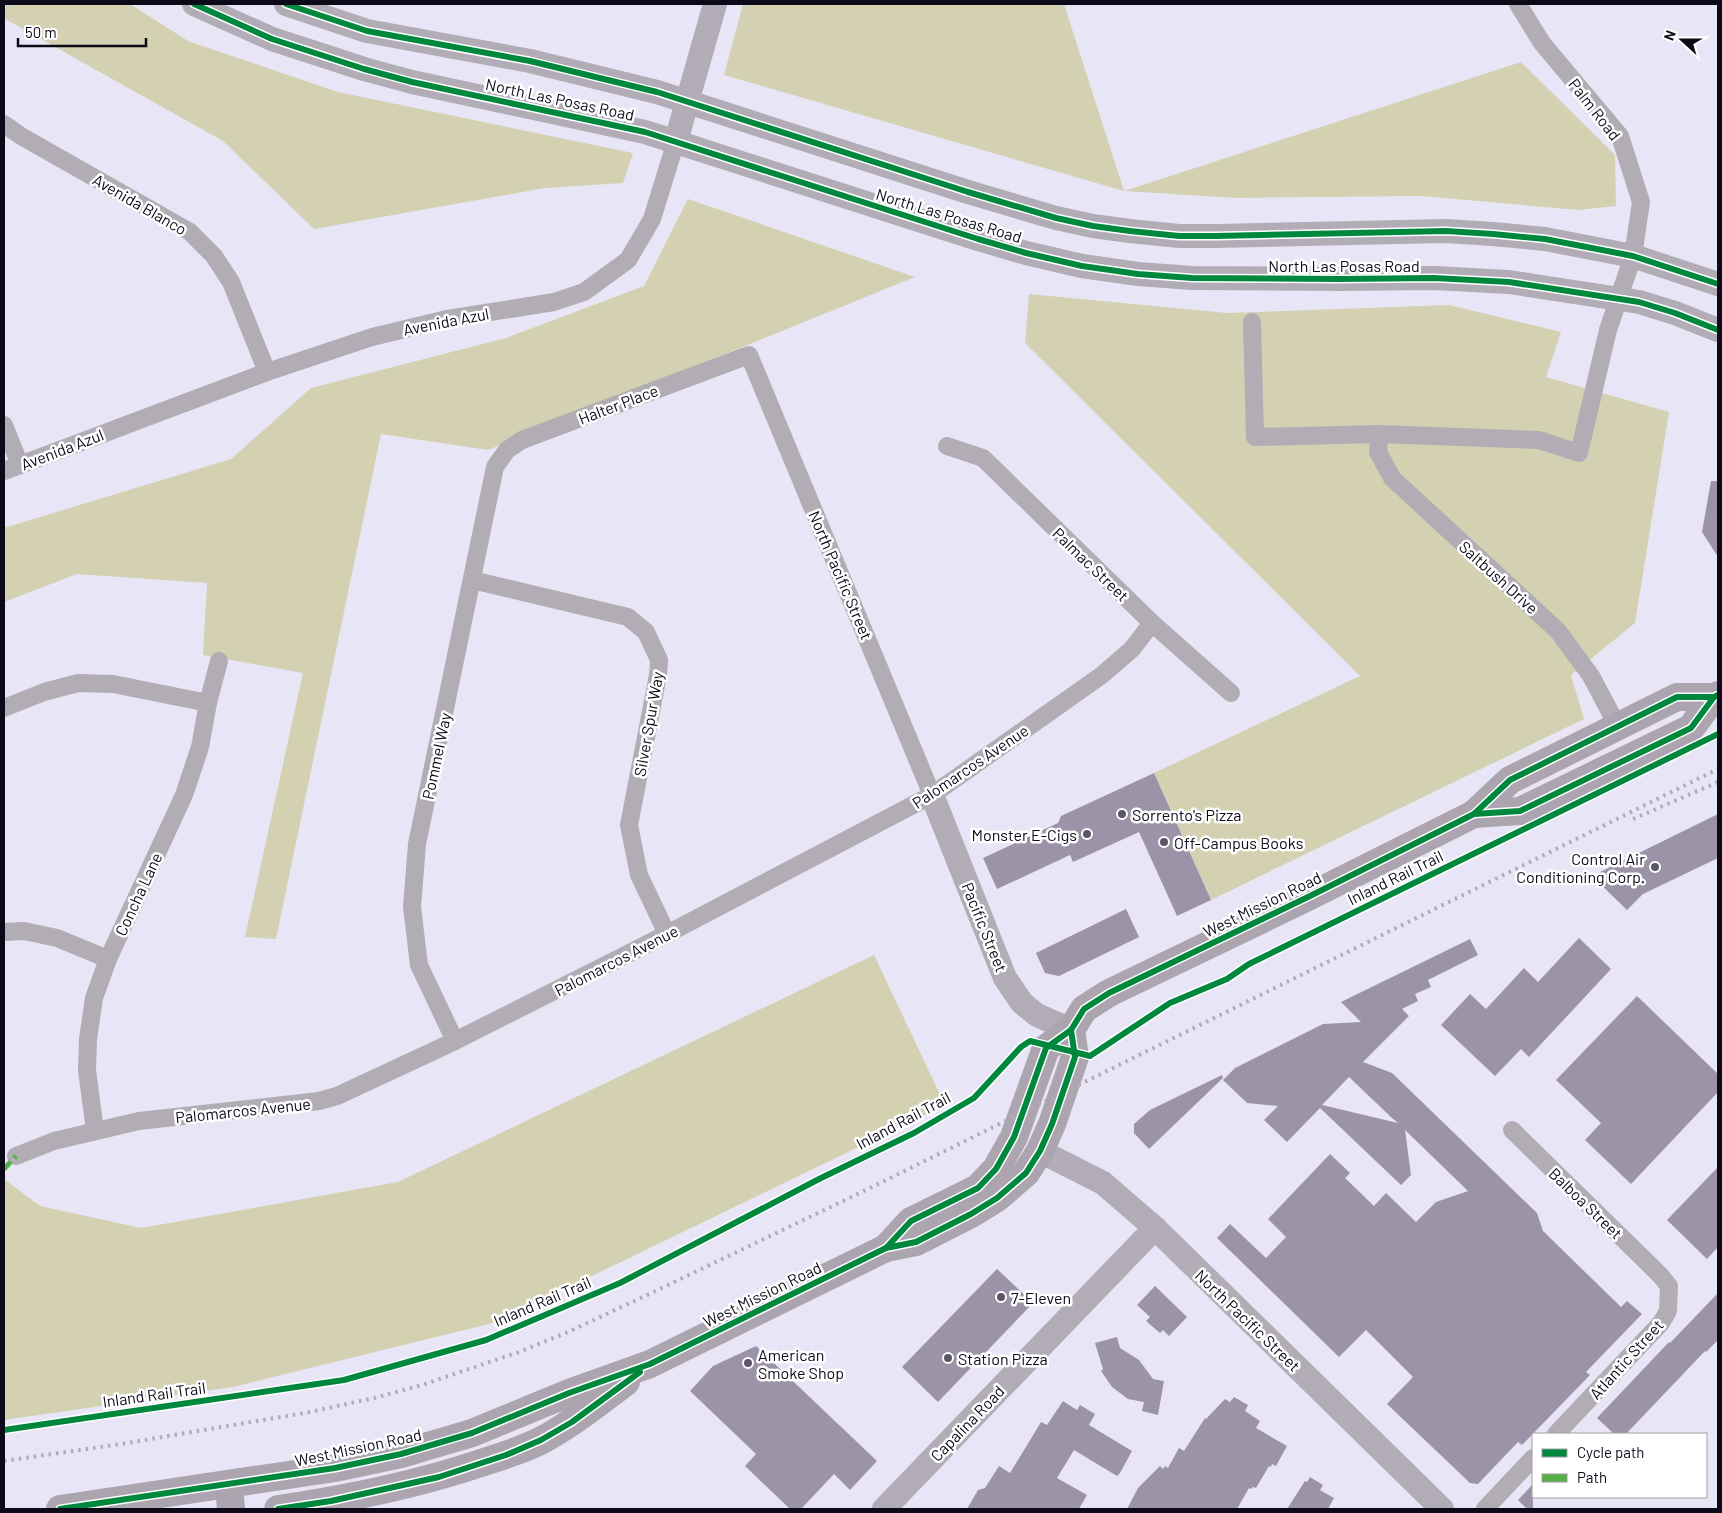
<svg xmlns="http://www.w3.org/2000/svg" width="1722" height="1513" viewBox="0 0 1722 1513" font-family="Barlow,sans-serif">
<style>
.green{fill:#d3d1b1}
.building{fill:#9c93a8;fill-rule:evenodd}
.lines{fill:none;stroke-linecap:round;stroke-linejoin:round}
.street{stroke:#b2adb5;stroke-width:18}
.secondary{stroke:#b2acb6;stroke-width:24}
.primary{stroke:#aca5b0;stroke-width:28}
.rail{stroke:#b0acb6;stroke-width:4;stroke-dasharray:2.5 5;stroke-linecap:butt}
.quiet{stroke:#54b045;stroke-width:5;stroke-dasharray:10 5;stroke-linecap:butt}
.cycleway-casing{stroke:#fff;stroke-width:9}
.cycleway{stroke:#00873e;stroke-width:6}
.poi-dot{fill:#595766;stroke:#fff;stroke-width:2}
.labels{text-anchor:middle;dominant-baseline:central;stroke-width:5;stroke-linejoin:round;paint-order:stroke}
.street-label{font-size:16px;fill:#0c0a19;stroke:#fff}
.poi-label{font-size:16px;fill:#0c0a19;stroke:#fff;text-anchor:start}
</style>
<rect width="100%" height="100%" fill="#e8e6f6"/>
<g class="green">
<polygon points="4,4 130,4 188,41 338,92 633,153 623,183 545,188 314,229 223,141 7,20 4,18"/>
<polygon points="743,4 1064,4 1124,191 1521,62 1615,155 1616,206 1578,210 1421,196 1235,198 1124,191 724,75"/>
<polygon points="688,199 915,277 488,450 381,434 276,939 245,937 303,673 203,655 207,583 77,574 4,602 4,528 231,459 311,388 506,338 644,286"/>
<polygon points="1029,294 1227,313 1449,305 1561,332 1546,377 1669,412 1635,623 1571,675 1584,719 1211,900 1154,773 1360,676 1025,343"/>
<polygon points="874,955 945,1105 497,1322 233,1387 4,1420 4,1179 40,1206 141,1228 398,1182"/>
</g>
<g class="building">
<polygon points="1711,481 1718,481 1718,557 1702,532"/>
<polygon points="1154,773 1211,900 1177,916 1139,832 1073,862 1070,855 997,889 983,858 1058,823 1061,816"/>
<polygon points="1718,814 1718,858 1643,894 1627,910 1592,876"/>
<polygon points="1126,909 1139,937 1059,976 1045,973 1036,953"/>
<polygon points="1579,938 1611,969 1529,1057 1521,1049 1495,1076 1441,1025 1470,994 1486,1009 1524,968 1538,982"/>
<path d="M1470 939 1478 955 1428 980 1431 987 1415 994 1418 1001 1402 1009 1409 1016 1363 1062 1392 1073 1537 1213 1543 1231 1583 1270 1621 1307 1627 1301 1642 1314 1586 1372 1590 1375 1522 1445 1518 1442 1478 1484 1470 1483 1387 1404 1413 1377 1366 1330 1339 1357 1217 1238 1230 1224 1266 1258 1286 1237 1268 1219 1330 1154 1350 1173 1345 1178 1374 1206 1386 1193 1416 1222 1436 1202 1468 1191 1405 1130 1411 1175 1401 1185 1320 1108 1287 1142 1264 1120 1278 1106 1247 1103 1223 1080 1235 1068 1323 1024 1361 1022 1341 1002ZM1349 1077 1392 1118 1398 1123 1322 1105Z"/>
<polygon points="1637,996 1718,1074 1718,1092 1631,1184 1585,1140 1601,1123 1556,1080"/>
<polygon points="1222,1075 1223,1078 1149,1149 1134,1133 1134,1124 1150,1110"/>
<polygon points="1718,1167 1718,1247 1707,1259 1667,1220"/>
<polygon points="997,1269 1033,1303 938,1402 902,1367"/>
<polygon points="1155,1286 1187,1317 1169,1336 1163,1330 1160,1333 1146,1321 1150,1317 1137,1305"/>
<polygon points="1718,1293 1718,1340 1706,1352 1705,1351 1626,1434 1614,1434 1597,1418 1669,1342 1670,1343"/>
<polygon points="1117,1337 1120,1348 1139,1360 1153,1379 1164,1381 1158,1415 1142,1411 1144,1402 1128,1399 1112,1387 1101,1371 1103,1369 1095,1343"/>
<polygon points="756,1346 877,1461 850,1490 834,1474 801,1509 790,1509 745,1466 756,1454 690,1391 713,1366"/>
<polygon points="1234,1397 1248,1405 1245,1411 1260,1421 1256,1428 1287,1446 1276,1466 1272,1464 1271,1467 1269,1466 1256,1488 1253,1487 1251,1489 1249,1488 1237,1509 1127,1509 1138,1488 1160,1466 1163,1469 1165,1466 1168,1468 1179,1448 1184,1451 1205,1418 1206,1419 1225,1399 1230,1402"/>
<polygon points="1063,1401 1077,1410 1080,1405 1095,1414 1089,1425 1132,1451 1120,1473 1117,1476 1074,1450 1057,1478 1087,1495 1079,1509 967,1509 978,1490 985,1488 999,1466 1010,1473 1041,1422 1047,1425"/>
<polygon points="1310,1477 1323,1485 1320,1490 1334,1498 1328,1509 1287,1509 1305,1481 1307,1482"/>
<polygon points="1533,1484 1533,1509 1527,1509 1518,1500"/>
</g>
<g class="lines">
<g class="street">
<polyline points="4,124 21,136 190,232 214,256 231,282 267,372"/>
<polyline points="1252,322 1255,437 1379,434 1539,440 1579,453 1608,330 1633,256 1641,202 1620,136 1542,43 1518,4"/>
<polyline points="4,425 20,465"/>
<polyline points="1379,434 1378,452 1392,478 1558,631 1591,676 1618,727"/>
<polyline points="947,446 983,458 1152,623 1231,693"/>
<polyline points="4,471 267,372 372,337 447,319 554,302 584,292 628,260 652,219 676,141"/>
<polyline points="472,580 628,617 646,632 659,660 658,675 629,825 639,875 667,934"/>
<polyline points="4,708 44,692 78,683 113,684 208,703"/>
<polyline points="4,932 24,931 57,938 108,959"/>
<polyline points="455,1041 419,965 412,907 417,844 495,467 507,450 522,440 749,355 932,795"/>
<polyline points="1512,1130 1660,1275 1669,1286 1668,1311 1661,1323 1556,1434"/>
<polyline points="95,1131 87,1070 88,1039 94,998 108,959 184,795 200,747 208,703 219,661"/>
<polyline points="16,1156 54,1141 139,1121 319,1101 337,1096 455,1041 667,934 932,795 1102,675 1132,649 1152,623"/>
<polyline points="1485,1509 1533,1458"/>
</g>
<g class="secondary">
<polyline points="194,4 272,39 364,69 412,82 645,132 978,239 1026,253 1082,266 1138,274 1192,278 1341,279 1434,278 1509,282 1639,302 1675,313 1718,330"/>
<polyline points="286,4 367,31 530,61 657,92 968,192 1056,218 1093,226 1130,231 1179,236 1216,236 1446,231 1493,234 1545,239 1633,256 1718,284"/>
<polyline points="676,141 715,4"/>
<polyline points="932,795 1005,978 1022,1003 1037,1015 1071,1030"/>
<polyline points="1040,1151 1103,1183 1155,1228 1442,1509"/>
<polyline points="884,1509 1155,1228"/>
</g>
<g class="primary">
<polyline points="1474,814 1520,811 1691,728 1714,697 1718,695"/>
<polyline points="886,1248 911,1221 978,1188 996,1169 1014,1137 1046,1048 1071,1030 1084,1009 1109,993 1310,896 1474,814 1510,780 1677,697 1714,697"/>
<polyline points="229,1485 231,1509"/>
<polyline points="60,1509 335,1468 401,1454 472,1433 569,1393 650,1364 886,1248 916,1242 971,1214 997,1198 1026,1173 1040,1151 1052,1124 1075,1057 1071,1030"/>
<path d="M278 1509C347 1499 415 1485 481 1463 502 1456 523 1450 542 1440 572 1424 599 1402 626 1382"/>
</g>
<g class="rail">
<polyline points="1633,819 1718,782"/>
<polyline points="4,1461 121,1444 310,1412 374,1398 422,1385 519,1352 568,1332 643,1297 866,1190 1718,769"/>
</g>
<polyline class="quiet" points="4,1169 16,1156"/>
<g class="cycleway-casing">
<g id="cycleway">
<polyline points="194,4 272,39 364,69 412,82 645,132 978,239 1026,253 1082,266 1138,274 1192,278 1341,279 1434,278 1509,282 1639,302 1675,313 1718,330"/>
<polyline points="286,4 367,31 530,61 657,92 968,192 1056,218 1093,226 1130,231 1179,236 1216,236 1446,231 1493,234 1545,239 1633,256 1718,284"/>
<polyline points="1474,814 1520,811 1691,728 1714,697 1718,695"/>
<polyline points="886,1248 911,1221 978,1188 996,1169 1014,1137 1046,1048 1071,1030 1084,1009 1109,993 1310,896 1474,814 1510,780 1677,697 1714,697"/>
<polyline points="4,1430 344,1380 486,1340 620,1283 819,1179 914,1133 974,1098 1021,1047 1030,1041 1090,1056 1170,1003 1227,979 1249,964 1718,734"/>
<polyline points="60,1509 335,1468 401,1454 472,1433 569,1393 650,1364 886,1248 916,1242 971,1214 997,1198 1026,1173 1040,1151 1052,1124 1075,1057 1071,1030"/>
<polyline points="278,1509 331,1501 439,1477 506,1455 541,1440 572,1422 640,1372"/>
</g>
</g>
<use href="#cycleway" class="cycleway"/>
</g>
<g class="poi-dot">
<circle cx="1122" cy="814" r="5"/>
<circle cx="1087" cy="834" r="5"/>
<circle cx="1164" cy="842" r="5"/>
<circle cx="1655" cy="867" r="5"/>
<circle cx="1001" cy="1297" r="5"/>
<circle cx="948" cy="1358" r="5"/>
<circle cx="748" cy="1363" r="5"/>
</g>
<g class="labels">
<g class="street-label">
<text transform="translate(560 99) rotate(12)">North Las Posas Road</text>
<text transform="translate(1595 109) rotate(52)">Palm Road</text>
<text transform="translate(140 204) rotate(30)">Avenida Blanco</text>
<text transform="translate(949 215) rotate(17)">North Las Posas Road</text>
<text x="1344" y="265">North Las Posas Road</text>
<text transform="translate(446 321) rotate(-11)">Avenida Azul</text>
<text transform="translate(618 404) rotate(-21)">Halter Place</text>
<text transform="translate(62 449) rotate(-21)">Avenida Azul</text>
<text transform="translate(1091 564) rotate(44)">Palmac Street</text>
<text transform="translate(841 575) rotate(67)">North Pacific Street</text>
<text transform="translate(1499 577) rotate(42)">Saltbush Drive</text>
<text transform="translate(648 724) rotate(-80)">Silver Spur Way</text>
<text transform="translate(436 756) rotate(-78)">Pommel Way</text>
<text transform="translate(970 766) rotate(-34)">Palomarcos Avenue</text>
<text transform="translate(1395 877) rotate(-26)">Inland Rail Trail</text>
<text transform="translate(138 894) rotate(-65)">Concha Lane</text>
<text transform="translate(1262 904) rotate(-26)">West Mission Road</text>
<text transform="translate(985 927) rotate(68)">Pacific Street</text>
<text transform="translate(616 960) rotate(-27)">Palomarcos Avenue</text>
<text transform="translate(243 1110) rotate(-6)">Palomarcos Avenue</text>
<text transform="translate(903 1120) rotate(-28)">Inland Rail Trail</text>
<text transform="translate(1586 1203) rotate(44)">Balboa Street</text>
<text transform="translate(762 1294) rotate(-26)">West Mission Road</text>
<text transform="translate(542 1301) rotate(-23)">Inland Rail Trail</text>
<text transform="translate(1248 1320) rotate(44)">North Pacific Street</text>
<text transform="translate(1626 1359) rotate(-48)">Atlantic Street</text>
<text transform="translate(154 1394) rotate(-8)">Inland Rail Trail</text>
<text transform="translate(967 1423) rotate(-46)">Capalina Road</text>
<text transform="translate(358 1447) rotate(-12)">West Mission Road</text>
</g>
<g class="poi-label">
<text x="1132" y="814">Sorrento's Pizza</text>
<text x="1077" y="834" text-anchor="end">Monster E-Cigs</text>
<text x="1174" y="842">Off-Campus Books</text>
<text x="1645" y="858" text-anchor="end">Control Air<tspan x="1645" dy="18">Conditioning Corp.</tspan></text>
<text x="1011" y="1297">7-Eleven</text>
<text x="758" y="1354">American<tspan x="758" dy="18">Smoke Shop</tspan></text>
<text x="958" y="1358">Station Pizza</text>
</g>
</g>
<rect width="1722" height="1513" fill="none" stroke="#0c0a19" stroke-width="10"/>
<rect x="1532" y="1433" width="175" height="65" fill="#ffffff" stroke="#9e9da3"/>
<rect x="1542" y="1449" width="25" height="8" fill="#00873e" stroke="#9e9da3"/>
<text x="1577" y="1458" font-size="15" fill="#0c0a19">Cycle path</text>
<rect x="1542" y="1474" width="25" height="8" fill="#54b045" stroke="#9e9da3"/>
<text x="1577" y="1483" font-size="15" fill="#0c0a19">Path</text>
<g transform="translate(1682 40) rotate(291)" stroke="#ffffff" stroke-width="4" paint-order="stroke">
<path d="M0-4L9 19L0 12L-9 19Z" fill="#0c0a19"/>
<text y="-8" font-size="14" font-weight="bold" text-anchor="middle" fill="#0c0a19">N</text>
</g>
<path d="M18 38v8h128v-8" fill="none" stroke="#0c0a19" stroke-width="2.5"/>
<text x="25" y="38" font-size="15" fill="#0c0a19" stroke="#ffffff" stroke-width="4" paint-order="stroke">50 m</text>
</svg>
